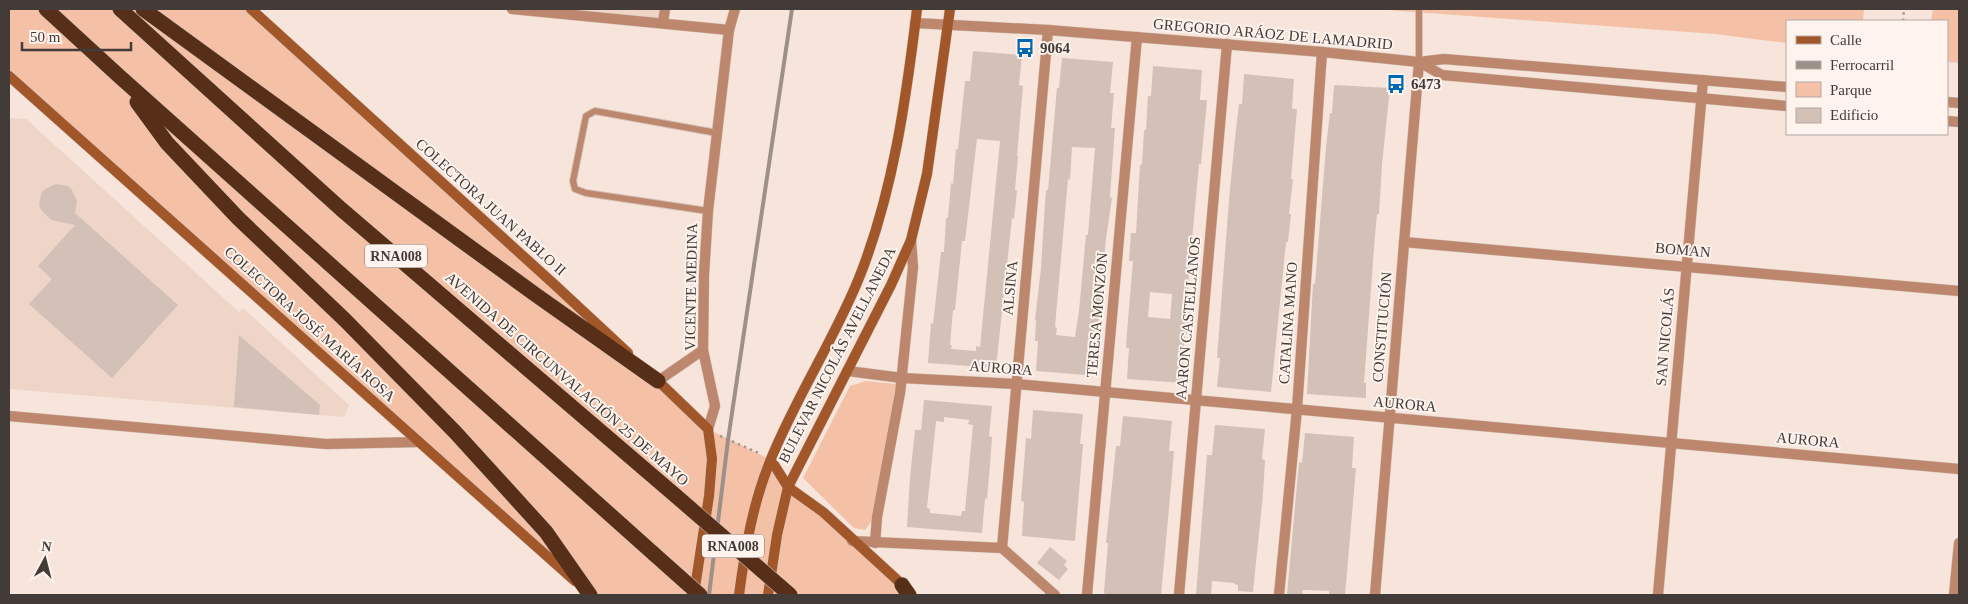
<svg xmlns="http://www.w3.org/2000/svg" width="1968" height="604" viewBox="0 0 1968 604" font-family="'Times New Roman',serif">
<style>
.built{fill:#efd5c8}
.green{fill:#f4c1a7}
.building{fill:#d3c1b8;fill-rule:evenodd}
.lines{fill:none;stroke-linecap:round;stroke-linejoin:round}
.service-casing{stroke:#d3c2b9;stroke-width:8}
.minor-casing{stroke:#d3c2b9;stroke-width:11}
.secondary-casing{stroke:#d3c2b9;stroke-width:11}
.motorway-casing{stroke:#d3c2b9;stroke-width:16}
.path{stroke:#a79992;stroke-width:2.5;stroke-dasharray:2.5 4;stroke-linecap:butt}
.service{stroke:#bc876c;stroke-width:6}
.minor{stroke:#bc876c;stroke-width:10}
.secondary{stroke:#a2572a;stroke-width:10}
.motorway{stroke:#572f18;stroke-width:15}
.rail{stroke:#9d9089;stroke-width:4}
.motorway-bridge-casing{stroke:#d3c2b9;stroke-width:16;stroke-linecap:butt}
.motorway-bridge{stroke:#572f18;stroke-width:15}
.labels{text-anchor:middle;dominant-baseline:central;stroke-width:4;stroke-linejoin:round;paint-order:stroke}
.shield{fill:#fef3ed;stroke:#7a726e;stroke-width:1}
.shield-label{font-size:14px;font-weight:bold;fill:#423b37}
.street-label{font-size:15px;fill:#423b37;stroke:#fef3ed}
.poi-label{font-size:15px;font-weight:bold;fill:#423b37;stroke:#fef3ed;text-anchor:start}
</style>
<rect width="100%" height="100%" fill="#f7e4da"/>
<g class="built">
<polygon points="512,9 665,9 663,22"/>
<polygon points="9,118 26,119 239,312 243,308 349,405 344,417 9,389"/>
</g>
<g class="green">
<polygon points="9,9 251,9 708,429 771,460 788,487 914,595 591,595 9,76"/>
<polygon points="1374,9 1864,9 1863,21 1787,21 1787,43 1715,34"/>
<polygon points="1933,9 1959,9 1959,63 1947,62 1947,21 1931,21"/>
<polygon points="866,381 896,384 871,522 865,530 854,528 803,478 850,386"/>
</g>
<g class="building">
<path d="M973 51 1022 55 1019 85 1023 86 1017 156H1018L1015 190 1017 191 1014 219 1012 218 996 368 928 363 931 323 933 324 941 252H944L946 218H948L951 183 953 184 956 149H958L965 81H970ZM977 139 1000 141 980 347 976 346V351L951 349 952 345H950L953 310H955L962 241H965Z"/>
<path d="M1062 58 1113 62 1110 93H1114L1111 128H1115L1110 197 1112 198 1106 238 1098 328 1095 327 1094 345H1088L1086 375 1036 371 1038 341H1035L1036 320H1035L1041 268 1045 203 1046 190H1048L1057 88H1059ZM1072 147 1095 148 1088 235H1086L1079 311 1075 337 1056 335 1057 328 1055 327 1068 179 1070 180Z"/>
<path d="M1153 66 1202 70 1200 100H1207L1201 164H1199L1189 274 1187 307 1191 308 1189 335H1185L1182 368H1184L1183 383 1127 379 1129 348H1126L1127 332 1133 261H1129L1131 233H1136L1140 164 1142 165 1144 130H1146L1148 96H1151ZM1150 292 1172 294 1170 319 1148 317Z"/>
<polygon points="1244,74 1294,79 1292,109 1297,109 1291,179 1293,179 1289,214 1291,214 1288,242 1286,242 1271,392 1217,387 1220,358 1217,358 1229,200 1235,138 1239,104 1242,104"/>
<polygon points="1334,85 1390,88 1382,164 1379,214 1377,214 1375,235 1364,383 1366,383 1366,398 1307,394 1313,284 1315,284 1326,147 1330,113 1332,113"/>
<polygon points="56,184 68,186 72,190 77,201 75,213 178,305 112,378 29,304 52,279 38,266 75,225 51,220 42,211 39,206 41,194 45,189"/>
<polygon points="239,335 320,405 319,415 234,407"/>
<path d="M924 400 992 406 989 436 992 437 990 465 987 499 985 498 982 533 907 527 910 478 915 430H921ZM944 417 969 420 968 424 973 425 965 511H962L961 516 930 513V509L927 508 936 421 944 422Z"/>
<polygon points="1033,410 1083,414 1080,444 1083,444 1075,541 1022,536 1024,502 1021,501 1026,438 1031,439"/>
<polygon points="1123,416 1172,421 1169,451 1174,451 1171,486 1161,595 1105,595 1104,592 1108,543 1106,543 1116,446 1120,446"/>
<polygon points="1215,425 1265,429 1262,459 1265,460 1263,494 1253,592 1238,591 1238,585 1234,584 1234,583 1212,581 1211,595 1196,595 1207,455 1212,455"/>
<polygon points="1305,433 1354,437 1352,468 1356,468 1345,595 1329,595 1329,591 1307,590 1303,590 1302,595 1287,595 1299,462 1302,463"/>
<polygon points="1050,547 1067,561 1064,565 1068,569 1059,580 1037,563"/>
</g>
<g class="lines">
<g class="service-casing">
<g id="service">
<polyline points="1419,62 1419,9"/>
<polyline points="708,211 586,193 575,189 573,181 586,116 595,111 717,133"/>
</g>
</g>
<g class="minor-casing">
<g id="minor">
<polyline points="512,9 729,30"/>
<polyline points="663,22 665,9"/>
<polyline points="915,23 1048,30 1322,52 1419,62 1444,59 1787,87"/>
<polyline points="1419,62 1442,75 1787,106"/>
<polyline points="1947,102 1959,103"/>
<polyline points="1947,121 1959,122"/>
<polyline points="1404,242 1959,291"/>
<polyline points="848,371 902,378 1016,384 1959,469"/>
<polyline points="658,381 703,350"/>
<polyline points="9,416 326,444 419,442"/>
<polyline points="708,429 715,406 703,350 704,275 708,211 729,30 735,9"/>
<polyline points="852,541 1002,548"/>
<polyline points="875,543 877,517 900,393 913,267 911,240"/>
<polyline points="1002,548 1048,30"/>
<polyline points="1002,548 1055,595"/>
<polyline points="1087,595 1137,37"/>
<polyline points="1179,595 1227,44"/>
<polyline points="1279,595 1297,409 1322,52"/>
<polyline points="1375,595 1419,62"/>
<polyline points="1658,595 1703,80"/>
<polyline points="1954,595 1959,543"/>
</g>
</g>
<g class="secondary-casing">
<g id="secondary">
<polyline points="251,9 556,286 628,353"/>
<polyline points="9,76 575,581"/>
<polyline points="655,378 708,429 712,459 709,496 694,594"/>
<polyline points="771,460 788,487 823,512 907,589"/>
<path d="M739 595C745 549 753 502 771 459 796 397 834 340 859 278 893 193 906 100 917 9"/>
<polyline points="768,595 777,535 788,487 891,285 911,240 927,174 950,9"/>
</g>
</g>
<g class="motorway-casing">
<g id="motorway">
<polyline points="46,9 119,76 654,554"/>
<polyline points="120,9 341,209 676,496"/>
<polyline points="143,9 536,295 658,381"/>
<polyline points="137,102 167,143 238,218 345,320 455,432 546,532 590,595"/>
<polyline points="902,585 909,595"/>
</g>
</g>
<g class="path">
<polyline points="1903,21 1904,9"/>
<polyline points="720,436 761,454"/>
</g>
<use href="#service" class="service"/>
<use href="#minor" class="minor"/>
<use href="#secondary" class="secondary"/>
<use href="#motorway" class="motorway"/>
<polyline class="rail" points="709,595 728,440 792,9"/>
<g class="motorway-bridge-casing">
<g id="motorway-bridge">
<polyline points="676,496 790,595"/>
<polyline points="654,554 700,595"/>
</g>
</g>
<use href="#motorway-bridge" class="motorway-bridge"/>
</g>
<defs>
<g id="bus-bare" transform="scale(1.5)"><path d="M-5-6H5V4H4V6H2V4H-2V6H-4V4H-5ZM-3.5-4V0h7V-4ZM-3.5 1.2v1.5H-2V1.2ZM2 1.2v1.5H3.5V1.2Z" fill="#0067b3" stroke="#fef3ed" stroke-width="2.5" paint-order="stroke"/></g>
</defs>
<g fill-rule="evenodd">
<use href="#bus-bare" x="1025" y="48"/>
<use href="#bus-bare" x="1396" y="84"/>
</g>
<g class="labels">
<g class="shield">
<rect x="365" y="244.5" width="62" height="23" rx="4"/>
<rect x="702" y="534.5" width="62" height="23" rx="4"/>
</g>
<g class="shield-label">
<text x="396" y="256">RNA008</text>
<text x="733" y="546">RNA008</text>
</g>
<g class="street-label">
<text transform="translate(1273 34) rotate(5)">GREGORIO ARÁOZ DE LAMADRID</text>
<text transform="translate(491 207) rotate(42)">COLECTORA JUAN PABLO II</text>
<text transform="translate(1683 250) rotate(5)">BOMAN</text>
<text transform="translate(691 287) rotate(-89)">VICENTE MEDINA</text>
<text transform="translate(1010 288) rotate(-85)">ALSINA</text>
<text transform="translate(1097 315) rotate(-85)">TERESA MONZÓN</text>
<text transform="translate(1188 318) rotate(-85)">AARON CASTELLANOS</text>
<text transform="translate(1288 323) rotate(-86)">CATALINA MANO</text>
<text transform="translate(310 324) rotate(42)">COLECTORA JOSÉ MARÍA ROSA</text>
<text transform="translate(1382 327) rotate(-85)">CONSTITUCIÓN</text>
<text transform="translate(1665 337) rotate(-85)">SAN NICOLÁS</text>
<text transform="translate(837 355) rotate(-63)">BULEVAR NICOLÁS AVELLANEDA</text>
<text transform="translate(1001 368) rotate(4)">AURORA</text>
<text transform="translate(567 379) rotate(41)">AVENIDA DE CIRCUNVALACIÓN 25 DE MAYO</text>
<text transform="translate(1405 404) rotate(5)">AURORA</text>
<text transform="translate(1808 440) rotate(5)">AURORA</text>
</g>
<g class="poi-label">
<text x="1040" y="48">9064</text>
<text x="1411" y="84">6473</text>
</g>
</g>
<rect width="1968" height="604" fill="none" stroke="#423b37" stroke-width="20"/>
<rect x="1786" y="20" width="162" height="115" fill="#fef3ed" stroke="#b3a9a4"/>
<rect x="1796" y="36" width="25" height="8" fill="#a2572a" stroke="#b3a9a4"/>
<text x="1830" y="45" font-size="15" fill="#423b37">Calle</text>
<rect x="1796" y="61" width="25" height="8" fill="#9d9089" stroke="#b3a9a4"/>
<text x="1830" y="70" font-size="15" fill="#423b37">Ferrocarril</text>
<rect x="1796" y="82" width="25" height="15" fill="#f4c1a7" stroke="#b3a9a4"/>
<text x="1830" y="95" font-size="15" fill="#423b37">Parque</text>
<rect x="1796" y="108" width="25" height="15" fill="#d3c1b8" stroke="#b3a9a4"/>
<text x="1830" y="120" font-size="15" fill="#423b37">Edificio</text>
<g transform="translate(45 559) rotate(7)" stroke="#fef3ed" stroke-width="4" paint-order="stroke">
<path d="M0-4L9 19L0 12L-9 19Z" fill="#423b37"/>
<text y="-8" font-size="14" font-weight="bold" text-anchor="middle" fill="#423b37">N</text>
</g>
<path d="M22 42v8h109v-8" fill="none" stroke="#423b37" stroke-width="2.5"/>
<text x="30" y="42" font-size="15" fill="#423b37" stroke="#fef3ed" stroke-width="4" paint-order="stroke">50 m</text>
</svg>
